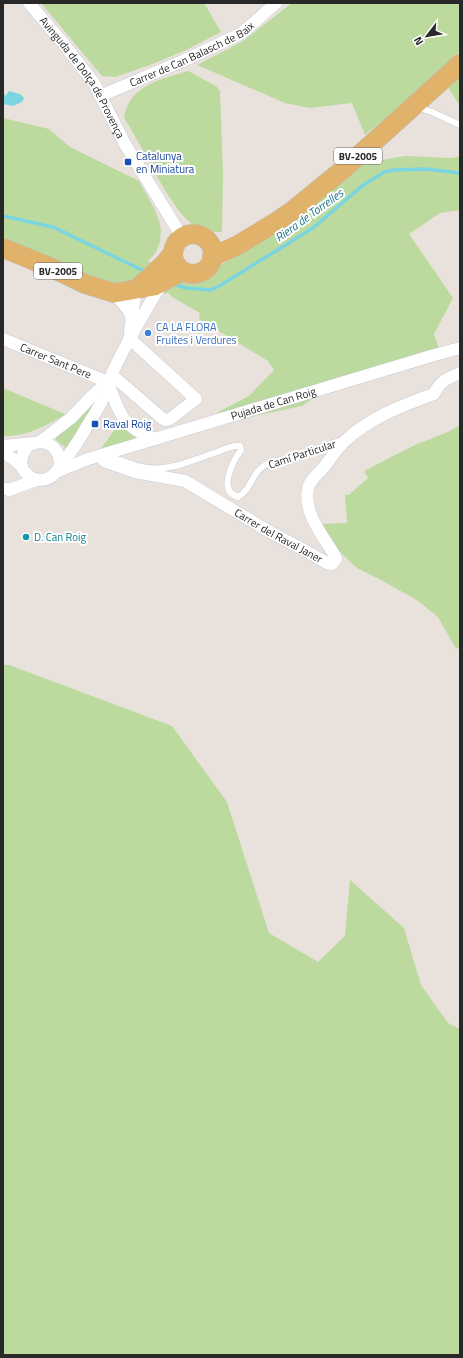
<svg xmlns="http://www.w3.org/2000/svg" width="463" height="1358" viewBox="0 0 463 1358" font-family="'Titillium Web',sans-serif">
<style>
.green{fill:#bcda9e}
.water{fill:#7ad5e0}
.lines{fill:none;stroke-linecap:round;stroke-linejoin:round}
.stream{stroke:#7ad5e0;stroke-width:3.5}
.lane-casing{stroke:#c7ccd5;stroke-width:7}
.street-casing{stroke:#c7ccd5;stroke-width:13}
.primary-casing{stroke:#bebebe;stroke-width:20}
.lane{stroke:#fff;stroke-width:6}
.street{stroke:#fff;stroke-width:12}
.primary{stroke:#e0b26a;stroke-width:19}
.transit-dot{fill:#1a4fb4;stroke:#fff;stroke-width:1.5}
.shop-dot{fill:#3f7fe0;stroke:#fff;stroke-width:1.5}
.culture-dot{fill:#0f9aa8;stroke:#fff;stroke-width:1.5}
.labels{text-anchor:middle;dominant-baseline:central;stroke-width:4;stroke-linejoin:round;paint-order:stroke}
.shield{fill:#fff;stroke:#686868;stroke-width:1}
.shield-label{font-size:10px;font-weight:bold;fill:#282828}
.street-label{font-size:11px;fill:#282828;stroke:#fff}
.transit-label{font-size:11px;fill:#164399;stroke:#fff;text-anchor:start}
.shop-label{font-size:11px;fill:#366cbe;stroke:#fff;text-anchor:start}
.culture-label{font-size:11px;fill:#0d838f;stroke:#fff;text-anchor:start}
.water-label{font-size:12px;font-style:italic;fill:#1c7488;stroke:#fff}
</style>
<rect width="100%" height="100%" fill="#e9e1db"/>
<g class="green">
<polygon points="41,3 204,3 221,32 186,50 150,65 115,77 102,76"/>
<polygon points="292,3 460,3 460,52 411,97 365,135 352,103 309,108 285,103 197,65 243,41"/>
<path d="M188 71 216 86 220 91 223 174 222 232C215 232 207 232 200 229 173 218 142 144 124 118 130 84 160 80 188 71Z"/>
<polygon points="460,76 460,106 448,87"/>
<polygon points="3,118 49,129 70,147 139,181 154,208 159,221 161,230 160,242 156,252 148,261 180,280 193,282 272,234 364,163 405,156 452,158 460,156 460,210 440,213 409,234 453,298 434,334 441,355 316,396 302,406 216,424 218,412 249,396 274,370 268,361 199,319 200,313 172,297 169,293 112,301 3,258"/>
<path d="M3 388 65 414C47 426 26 437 3 436Z"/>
<polygon points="101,397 69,449 66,448 56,440 56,437 86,408"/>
<polygon points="121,421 137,437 136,439 100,450"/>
<polygon points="460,425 460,647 456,649 438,617 417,600 379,579 357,568 339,551 320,524 347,523 345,495 349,495 368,478 364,471 415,445 448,432"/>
<polygon points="3,665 9,665 172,726 227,802 269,933 318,962 345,936 350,880 404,928 421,985 448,1023 460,1029 460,1355 3,1355"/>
</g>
<polygon class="water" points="9,91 20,94 24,98 22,102 13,106 3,104 3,96 5,94 5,97"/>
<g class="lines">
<g class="stream">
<polyline points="3,216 53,227 146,272"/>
<polyline points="173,284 186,288 211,290 221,285 313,228 362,186 384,172 394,170 425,169 460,173"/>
</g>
<g class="lane-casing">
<g id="lane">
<polyline points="417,107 432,112 460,125"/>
<path d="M106 455C119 459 134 467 148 468 169 471 191 461 211 454 219 452 233 444 240 446L241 450C233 461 217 491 238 497 251 490 251 476 261 468 272 459 284 461 296 458 312 453 327 442 343 441"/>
</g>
</g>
<g class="street-casing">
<g id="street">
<path id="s1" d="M29 3 63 43 94 83 125 144 182 237"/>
<path id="s2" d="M100 96 185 60 242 33 276 3"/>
<polyline points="114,293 129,311 132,319"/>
<polyline points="130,331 136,289"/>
<path id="s3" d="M3 339 108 382"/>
<polyline points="112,375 163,419 166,420 170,419 196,399 129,338"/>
<path d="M108 382C118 411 124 430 156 439"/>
<polyline points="40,442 71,418 94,394 107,383"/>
<polyline points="3,446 34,443"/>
<polyline points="3,452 16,461 22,467"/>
<path id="s4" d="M101 456 104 461 135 472 185 481 270 532 306 551 327 563 332 564 336 559 335 556C324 537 303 513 308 489 309 481 319 473 324 467 331 458 337 448 345 441 369 418 403 405 434 394 440 381 448 378 460 373"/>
<path d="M59 468C65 440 27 432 22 458 20 464 22 470 27 474 34 481 44 482 52 476 55 474 57 470 60 467 68 457 75 446 82 435 88 424 95 414 101 403 104 397 105 389 108 383 118 358 132 334 146 310 151 301 157 290 164 282"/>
<path id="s5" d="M56 472 88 459 431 356 460 348"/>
<polyline points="3,488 9,490 36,480"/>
</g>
</g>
<g class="primary-casing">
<g id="primary">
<circle cx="193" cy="254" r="20"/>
<polyline points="3,248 52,268 85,284 114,293 154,286 183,271"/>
<polyline points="212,257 238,245 276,222 292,211 340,172 386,131 460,64"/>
<polyline points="139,287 165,263 173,253"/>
</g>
</g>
<use href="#lane" class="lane"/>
<use href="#street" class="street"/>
<use href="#primary" class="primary"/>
</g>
<g class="transit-dot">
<rect x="124" y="158" width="8" height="8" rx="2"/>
<rect x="91" y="420" width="8" height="8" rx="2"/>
</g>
<circle class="shop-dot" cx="148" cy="333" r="4"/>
<circle class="culture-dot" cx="26" cy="537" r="4"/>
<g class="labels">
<g class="shield">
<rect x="334" y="148" width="48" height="16" rx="3"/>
<rect x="34" y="263" width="48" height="16" rx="3"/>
</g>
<g class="shield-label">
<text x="358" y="156">BV-2005</text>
<text x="58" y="271">BV-2005</text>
</g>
<g class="street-label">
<text stroke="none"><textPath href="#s2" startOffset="101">Carrer de Can Balasch de Baix</textPath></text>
<text stroke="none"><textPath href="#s1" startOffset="92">Avinguda de Dolça de Provença</textPath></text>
<text stroke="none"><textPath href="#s3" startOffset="57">Carrer Sant Pere</textPath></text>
<text stroke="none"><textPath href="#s5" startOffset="228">Pujada de Can Roig</textPath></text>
<text transform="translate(302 454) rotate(-18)">Camí Particular</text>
<text stroke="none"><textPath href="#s4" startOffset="198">Carrer del Raval Janer</textPath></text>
</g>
<g class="transit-label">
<text x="136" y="156">Catalunya<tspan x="136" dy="13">en Miniatura</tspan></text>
<text x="103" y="424">Raval Roig</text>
</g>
<g class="shop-label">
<text x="156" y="327">CA LA FLORA<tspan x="156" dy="13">Fruites i Verdures</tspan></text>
</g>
<g class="culture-label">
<text x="34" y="537">D. Can Roig</text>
</g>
<g class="water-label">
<text transform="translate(309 215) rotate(-36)">Riera de Torrelles</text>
</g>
</g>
<rect width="463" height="1358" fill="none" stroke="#282828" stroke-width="8"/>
<g transform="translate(427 36) rotate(239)" stroke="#ffffff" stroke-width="3" paint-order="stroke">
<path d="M0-3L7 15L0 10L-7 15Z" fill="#282828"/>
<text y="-6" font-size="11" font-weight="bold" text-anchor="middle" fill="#282828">N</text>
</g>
</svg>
